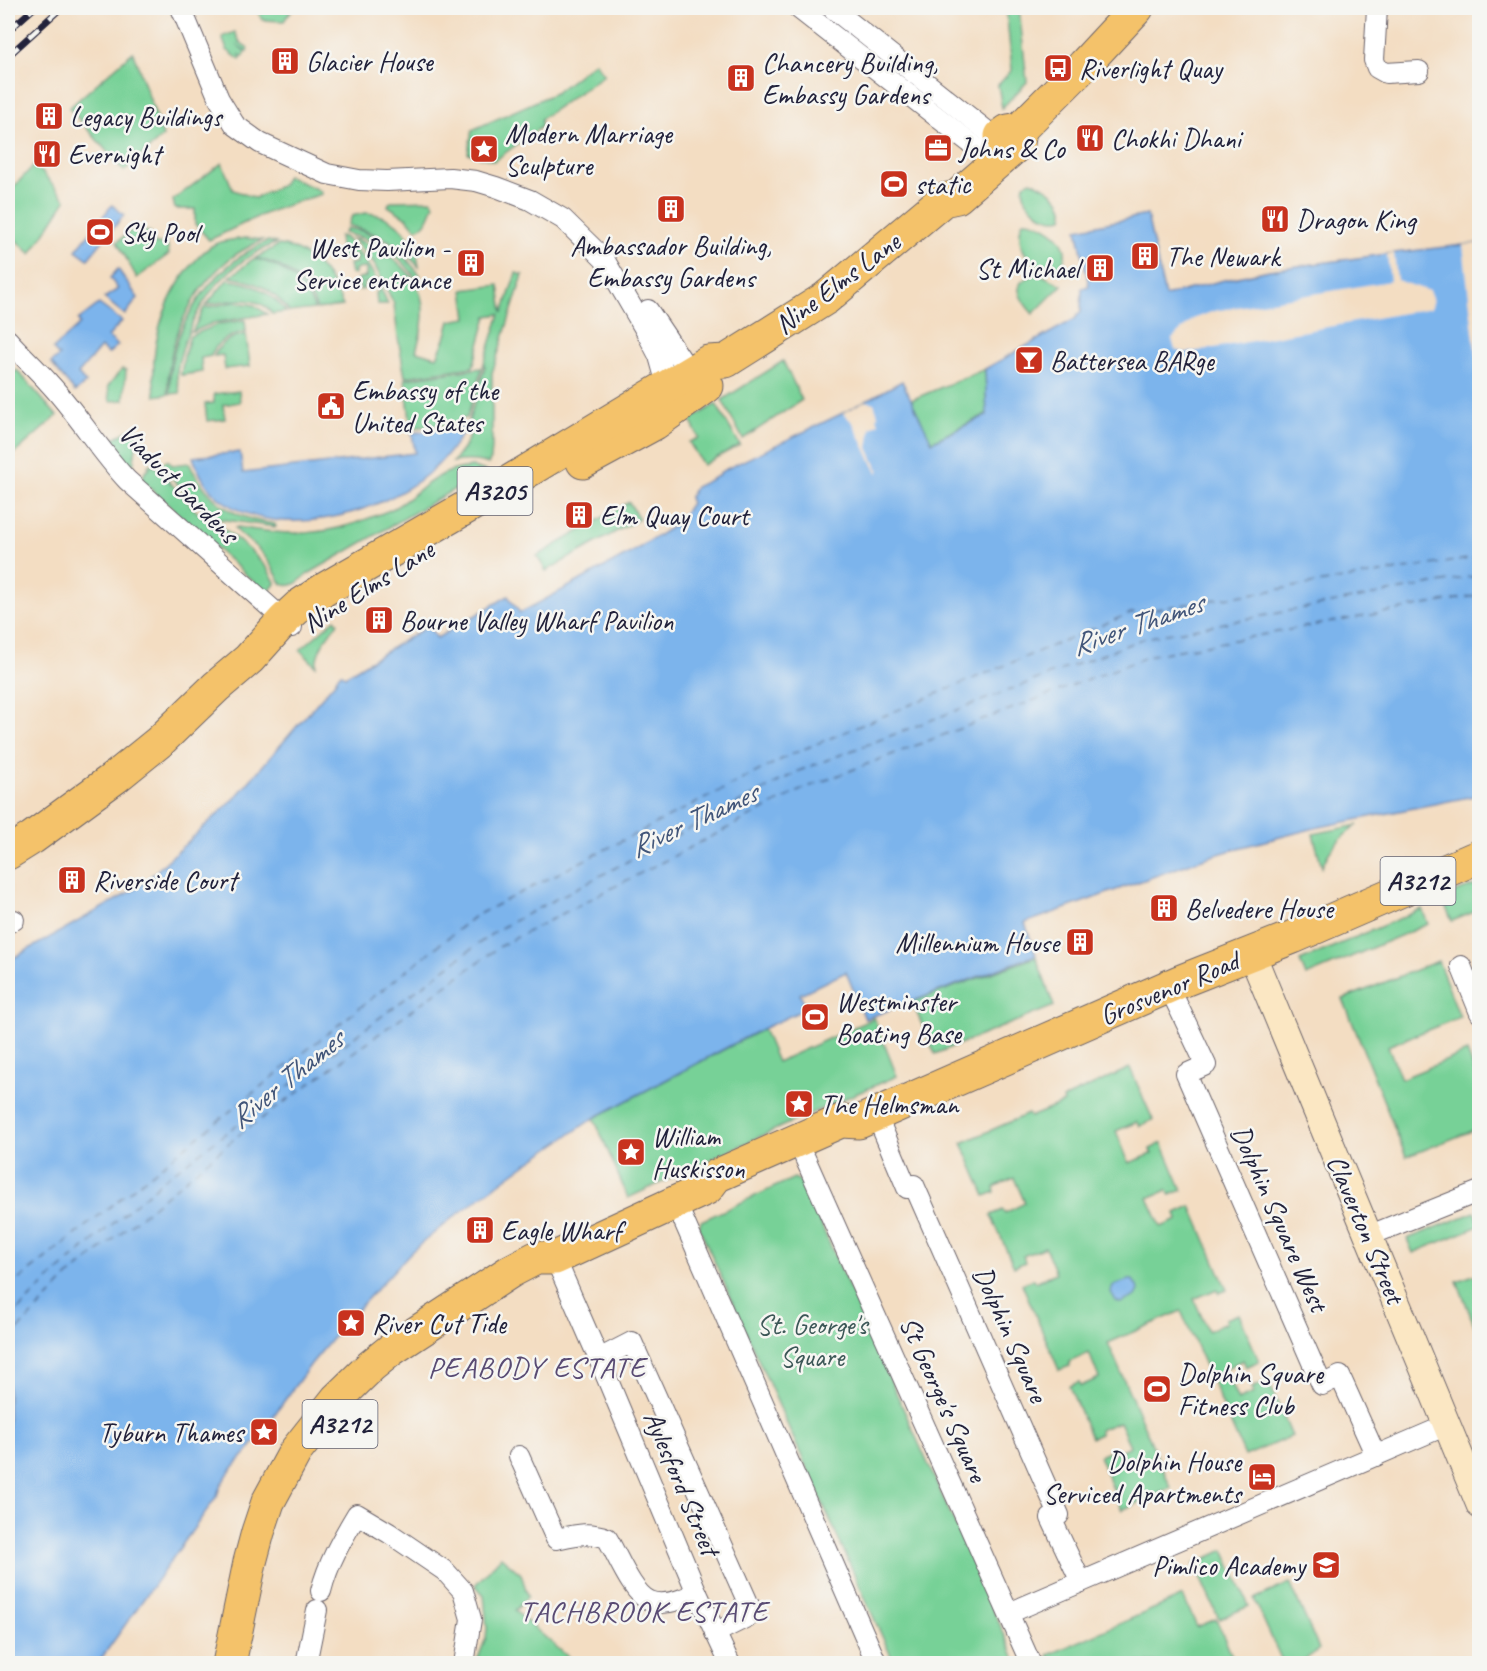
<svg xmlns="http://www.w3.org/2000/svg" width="1487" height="1671" viewBox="0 0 1487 1671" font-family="Caveat,sans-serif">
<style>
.green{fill:#77d197;stroke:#4c7a69;stroke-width:1.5}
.water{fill:#7bb4ec;stroke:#4e6b94;stroke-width:1.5}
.pier{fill:#f3ddc2}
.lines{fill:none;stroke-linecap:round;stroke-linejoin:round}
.ferry{stroke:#415579;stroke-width:1.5;stroke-dasharray:8 6;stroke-linecap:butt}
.street-casing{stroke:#6b636a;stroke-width:22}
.secondary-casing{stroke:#6b636a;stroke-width:29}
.highway-casing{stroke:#6b636a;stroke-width:35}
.street{stroke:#fff;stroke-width:20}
.secondary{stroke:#fbe7c3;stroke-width:27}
.highway{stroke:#f4c26a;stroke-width:33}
.rail-casing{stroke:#22223b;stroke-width:7}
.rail{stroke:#f6f6f2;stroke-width:4.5;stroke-dasharray:14;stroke-linecap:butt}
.labels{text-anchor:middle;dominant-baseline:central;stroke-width:5;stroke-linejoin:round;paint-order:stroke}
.shield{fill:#f6f6f2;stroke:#626272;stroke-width:1.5}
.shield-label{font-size:27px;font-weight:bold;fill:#22223b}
.poi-label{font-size:28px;fill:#22223b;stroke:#f6f6f2;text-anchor:start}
.street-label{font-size:28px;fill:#22223b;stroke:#f6f6f2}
.park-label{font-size:28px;fill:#3c5757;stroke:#f6f6f2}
.water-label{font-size:30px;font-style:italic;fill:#415579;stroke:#f6f6f2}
.neighbourhood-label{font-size:30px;letter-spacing:1.5px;fill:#594b73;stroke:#f6f6f2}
</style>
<rect width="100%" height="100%" fill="#f6f6f2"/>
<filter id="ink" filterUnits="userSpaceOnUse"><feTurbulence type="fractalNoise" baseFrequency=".0167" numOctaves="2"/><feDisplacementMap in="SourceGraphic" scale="12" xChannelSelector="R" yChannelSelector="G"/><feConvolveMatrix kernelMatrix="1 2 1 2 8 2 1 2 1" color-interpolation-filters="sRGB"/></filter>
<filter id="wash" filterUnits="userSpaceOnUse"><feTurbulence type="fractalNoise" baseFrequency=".008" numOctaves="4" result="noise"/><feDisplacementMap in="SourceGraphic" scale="24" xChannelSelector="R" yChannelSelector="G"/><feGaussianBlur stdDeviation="1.35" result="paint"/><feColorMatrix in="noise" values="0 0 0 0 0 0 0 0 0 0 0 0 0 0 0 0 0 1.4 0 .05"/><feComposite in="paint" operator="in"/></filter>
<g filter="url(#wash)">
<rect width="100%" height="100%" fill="#f3ddc2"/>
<g class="green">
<polygon points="256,8 293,8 284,21 262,20"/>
<polygon points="1006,8 1019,8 1027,82 1002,108 998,85 1012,70"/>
<polygon points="235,32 240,42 249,49 247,52 237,45 246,52 243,57 239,54 242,57 240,60 227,50 222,37"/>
<polygon points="133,52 163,136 124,171 69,108"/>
<polygon points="595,62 604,75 541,119 541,127 494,161 468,153 472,130 555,93"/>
<path d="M222 163 233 190 255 198 282 185 287 176 321 191 322 194C300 201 277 208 255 218 240 225 225 233 209 240L195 224V209H175L173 200Z"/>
<polygon points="35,164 66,200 31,254 8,233 8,193"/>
<path d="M1031 181C1045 186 1068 200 1063 218 1044 224 1019 203 1024 184Z"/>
<path d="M432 200 434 205C430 214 427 227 416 229L407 218 388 206 389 203 394 201Z"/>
<path d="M365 213C396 215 416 237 419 267 396 241 381 235 348 225L352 216Z"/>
<path d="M1023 221C1040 220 1068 237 1065 257 1064 260 1062 263 1061 266 1034 275 1011 246 1023 221Z"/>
<path d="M347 228 362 231 377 238 404 256 420 275 421 286C401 254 381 241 344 233Z"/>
<polygon points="132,230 150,232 155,244 167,244 169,254 137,278 117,242"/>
<path d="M339 236 344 237C365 256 377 278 388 304H377L376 293 378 292 377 284 373 282 364 283V289L360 290 358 278 366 277V268L355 269V274H351L349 264 356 263V255H345V259H341Z"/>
<path d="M246 238 262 240C250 246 236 253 226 262 188 295 166 345 168 394L155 396C149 349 161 303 191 266 197 258 206 249 215 244 224 240 236 239 246 238Z"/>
<path d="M352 238C380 247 412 266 421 296 426 314 421 334 416 351L437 357 445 339 450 321 467 318 463 290 499 285 503 313 516 273 523 275 492 373V447L491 459 488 464C477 460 465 460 453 462L463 449 474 427H467L485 366H483L500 314 487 316 473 367 405 377 398 338 394 304 374 264Z"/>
<path d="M268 241 276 243C232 261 202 294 186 338 182 350 177 362 177 375 177 381 179 387 180 393L170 394C165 332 211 265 268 241Z"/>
<path d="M279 245C312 250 332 277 343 306L317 309C307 283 283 262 255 258Z"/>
<path d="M253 259C273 261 295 276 306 292 309 297 312 303 315 309L289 312C273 289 257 282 230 277Z"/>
<path d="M1036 275 1044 276 1062 285 1033 314C1020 300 1008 281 1036 275Z"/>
<path d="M227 280C252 282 271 292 286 312L272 314C259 293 226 301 206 305Z"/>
<polygon points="234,302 254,305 267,314 213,323 192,332 204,308"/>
<path d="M245 320 246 331C231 335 216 341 211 356L201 358 202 372 181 375 184 356 190 336 219 324Z"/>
<path d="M246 334 250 366 225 369 223 355 214 356C221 342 232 336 246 334Z"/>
<polygon points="783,361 802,400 743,439 722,400"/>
<polygon points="482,368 467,418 461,418 460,423 411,428 405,379"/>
<polygon points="122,369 126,370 124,400 110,401 108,386"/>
<polygon points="985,369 987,414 931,442 911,400"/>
<polygon points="17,370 57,416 8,459 8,378"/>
<polygon points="239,391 240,402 223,405 225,419 207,421 205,404 214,403 214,394"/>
<polygon points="716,404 740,445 703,465 689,442 699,438 690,420"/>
<polygon points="133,428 137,429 138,434 133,467 130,469 111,447 110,443 112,439"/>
<path d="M165 461H169L172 465 189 463C209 502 231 518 275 524L276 527 218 519 189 497 164 469 162 464Z"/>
<polygon points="151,464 156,467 196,511 211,522 227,531 251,551 267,568 275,582 275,584 267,594 142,481 145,471 150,468 148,466"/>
<path d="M473 467 486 471 308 574C300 580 293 589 282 584 275 573 270 561 260 551 253 543 239 535 235 528L238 527C288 536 324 537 372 517 379 514 387 512 394 508 410 499 423 485 438 477 449 470 461 468 473 467Z"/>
<polygon points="629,502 639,519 546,571 537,556"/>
<path d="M335 619 338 623C327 635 317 650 316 666L300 650Z"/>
<path d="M1358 825C1341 837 1330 847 1322 867L1313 834Z"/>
<polygon points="1479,884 1479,910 1452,921 1441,897"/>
<polygon points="1422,909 1428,924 1306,976 1300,961"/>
<polygon points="1036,957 1054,1006 935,1054 912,1002"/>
<polygon points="1438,961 1460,1017 1388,1046 1401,1079 1467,1052 1479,1083 1479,1128 1406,1157 1343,999"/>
<polygon points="874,1018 897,1076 798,1119 628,1198 594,1118 763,1029 777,1062"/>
<polygon points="1130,1068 1153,1120 1140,1126 1137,1122 1116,1131 1129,1163 1152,1154 1150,1149 1162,1143 1182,1190 1170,1195 1167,1190 1148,1198 1161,1227 1178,1220 1176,1213 1191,1206 1227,1290 1219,1293 1217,1289 1194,1299 1208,1331 1226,1323 1225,1319 1239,1314 1259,1361 1246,1367 1243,1360 1224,1369 1238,1400 1254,1393 1252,1388 1268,1381 1292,1436 1245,1456 1181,1311 1108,1343 1171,1488 1122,1510 1099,1456 1111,1451 1113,1454 1130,1446 1119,1422 1099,1430 1100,1434 1091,1438 1069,1386 1079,1382 1081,1386 1099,1378 1089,1353 1069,1362 1070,1366 1059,1370 1022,1284 1033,1279 1035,1282 1056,1273 1045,1247 1023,1256 1025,1262 1014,1267 991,1215 1003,1210 1005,1213 1025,1203 1014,1178 994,1187 995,1192 985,1196 962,1143 1028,1114 1030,1117 1064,1103 1063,1099"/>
<polygon points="794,1178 802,1182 1017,1663 894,1663 699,1227 701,1221"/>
<polygon points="1475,1212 1479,1221 1479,1226 1413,1253 1407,1239"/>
<polygon points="1479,1273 1479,1337 1457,1281"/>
<polygon points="1224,1550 1249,1606 1219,1619 1194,1564"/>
<polygon points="501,1557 521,1574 528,1596 515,1611 575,1663 476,1663 486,1638 487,1628 484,1595 475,1585"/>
<path d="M1290 1583 1319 1649C1308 1659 1298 1664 1283 1663L1254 1599Z"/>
<polygon points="1183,1596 1197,1627 1216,1619 1235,1663 1052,1663 1048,1655"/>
</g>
<g class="water">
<polygon points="112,205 124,215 88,259 76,250"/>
<path d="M1147 215 1165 296 1220 281 1269 270 1394 253 1479 243V795L1315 828 1242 847 1202 859 1025 923 1036 955 865 1019 846 972 800 994 807 1008 756 1032 594 1118 516 1171 451 1219 411 1252 347 1321 311 1364 248 1451C236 1464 221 1479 217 1496L98 1663H8V961L139 887 234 799 336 681 335 680 341 673 345 676 428 626 437 638 508 596 520 613 634 551 678 523 691 503 689 498 695 487 718 476 722 471 843 413 902 381 932 442 987 415 985 369 1075 319 1081 311 1082 288 1089 286 1077 229Z"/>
<polygon points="118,269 138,298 125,315 104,298 118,289 110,278"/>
<polygon points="99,304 122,321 108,337 118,345 108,354 101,347 78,374 86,383 75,392 51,363 59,356 53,349 80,324 78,320"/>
<path d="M467 427C456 443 445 460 429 473 379 515 277 543 220 499 207 489 198 472 193 457L240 452 243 473 415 453 412 433Z"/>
<polygon points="1128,1280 1133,1280 1139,1290 1136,1296 1121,1303 1116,1301 1111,1292 1113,1286"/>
</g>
<g class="pier">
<polygon points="1479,243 1480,243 1479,383 1463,245"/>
<polygon points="1394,253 1397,280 1429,291 1433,301 1431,308 1187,353 1175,350 1172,339 1193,319 1214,311 1390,281 1387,254"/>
<polygon points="865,401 874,403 878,415 877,418 879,423 871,428 868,448 879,472 877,473 853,423 843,413"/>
</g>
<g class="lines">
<g class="ferry">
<polyline points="8,1288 475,916 792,754 1131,613 1480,557"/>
<polyline points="8,1320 59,1270 167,1177 497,930 801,770 1145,638 1470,577 1480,577"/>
<polyline points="8,1340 70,1275 240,1134 502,945 805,788 1152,655 1480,595"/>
</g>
</g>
</g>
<g filter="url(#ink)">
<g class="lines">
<g class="street-casing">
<g id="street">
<polyline points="181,8 219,99 235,125 260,143 327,174 359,180 387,181 450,178 476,181 496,187 530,200 563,219 604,259 647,333 659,356 664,374 673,392"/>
<polyline points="798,8 982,152"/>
<polyline points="832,8 997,139"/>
<polyline points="1377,8 1374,60 1377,68 1386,73 1419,71"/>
<polyline points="648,310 695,380"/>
<path d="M8 340C21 355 36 368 49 383 77 413 99 450 127 480L292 627"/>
<polyline points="8,923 14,920"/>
<polyline points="1461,966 1480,1013"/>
<polyline points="1169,987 1206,1065 1186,1074 1322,1385 1340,1376 1376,1456"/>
<polyline points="876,1114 907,1188 914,1185 1059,1515 1051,1518 1081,1582"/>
<polyline points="805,1158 1031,1664"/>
<polyline points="676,1203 877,1664"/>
<polyline points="1368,1236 1480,1191"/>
<polyline points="555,1258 599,1359 697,1593 730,1664"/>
<polyline points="599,1359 632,1342 753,1614 715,1633"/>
<path d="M519 1456 556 1539C575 1535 589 1531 607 1538 617 1554 632 1594 650 1601 664 1607 684 1599 697 1593"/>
<path d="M321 1591C328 1563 342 1539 357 1514L389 1533 445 1571 463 1591 471 1619 464 1664"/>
<polyline points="1009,1613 1447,1425"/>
<polyline points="306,1664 317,1610"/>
</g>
</g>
<g class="secondary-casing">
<polyline id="secondary" points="1251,952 1480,1505"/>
</g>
<g class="highway-casing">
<g id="highway">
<polyline points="1001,136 1008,131 1020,129 1084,65 1137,8"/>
<polyline points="583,462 655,423 707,386"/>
<polyline points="8,853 32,838 117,776 159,742 216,687 249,659 284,620 299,606 325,589 486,496 708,362 726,361 826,298 943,200 957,197 965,190 1018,144 1020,129"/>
<polyline points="229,1664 250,1562 258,1532 268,1502 295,1452 337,1399 371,1366 392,1349 511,1271 536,1258 555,1258 707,1188 716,1176 841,1121 859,1122 1179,982 1293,937 1480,856"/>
</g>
</g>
<use href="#street" class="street"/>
<use href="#secondary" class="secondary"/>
<use href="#highway" class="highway"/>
<g class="rail-casing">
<g id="rail">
<polyline points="8,31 34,8"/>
<polyline points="8,56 61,8"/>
</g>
</g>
<use href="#rail" class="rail"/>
</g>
</g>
<defs>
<g id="building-square" transform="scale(1.5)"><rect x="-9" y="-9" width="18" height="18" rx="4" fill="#c8321e" stroke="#f6f6f2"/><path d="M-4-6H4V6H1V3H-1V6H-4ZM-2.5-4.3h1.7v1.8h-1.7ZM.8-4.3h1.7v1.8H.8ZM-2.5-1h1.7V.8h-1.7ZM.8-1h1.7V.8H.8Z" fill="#fff"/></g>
<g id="bus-square" transform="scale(1.5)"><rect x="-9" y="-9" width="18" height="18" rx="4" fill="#c8321e" stroke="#f6f6f2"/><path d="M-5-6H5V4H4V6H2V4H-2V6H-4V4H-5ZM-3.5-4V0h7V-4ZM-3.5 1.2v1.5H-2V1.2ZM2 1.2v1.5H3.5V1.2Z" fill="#fff"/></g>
<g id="restaurant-square" transform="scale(1.5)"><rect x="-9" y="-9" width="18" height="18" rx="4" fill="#c8321e" stroke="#f6f6f2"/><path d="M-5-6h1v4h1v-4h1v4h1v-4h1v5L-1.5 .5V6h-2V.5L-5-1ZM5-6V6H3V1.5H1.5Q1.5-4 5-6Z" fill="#fff"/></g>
<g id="office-square" transform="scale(1.5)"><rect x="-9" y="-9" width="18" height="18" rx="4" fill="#c8321e" stroke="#f6f6f2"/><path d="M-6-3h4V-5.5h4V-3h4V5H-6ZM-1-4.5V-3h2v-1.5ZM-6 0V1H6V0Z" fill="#fff"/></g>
<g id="sight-square" transform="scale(1.5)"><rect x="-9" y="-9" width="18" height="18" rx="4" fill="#c8321e" stroke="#f6f6f2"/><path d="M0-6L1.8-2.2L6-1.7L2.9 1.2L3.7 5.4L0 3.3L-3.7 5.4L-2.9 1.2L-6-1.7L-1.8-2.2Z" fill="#fff"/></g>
<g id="stadium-square" transform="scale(1.5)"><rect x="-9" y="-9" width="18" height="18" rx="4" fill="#c8321e" stroke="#f6f6f2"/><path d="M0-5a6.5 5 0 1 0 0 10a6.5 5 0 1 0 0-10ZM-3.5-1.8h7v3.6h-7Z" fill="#fff"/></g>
<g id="bar-square" transform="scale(1.5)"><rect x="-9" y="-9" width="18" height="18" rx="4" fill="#c8321e" stroke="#f6f6f2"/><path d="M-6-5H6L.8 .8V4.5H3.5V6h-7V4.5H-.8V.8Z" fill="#fff"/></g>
<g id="civic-square" transform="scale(1.5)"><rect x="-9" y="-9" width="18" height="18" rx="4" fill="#c8321e" stroke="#f6f6f2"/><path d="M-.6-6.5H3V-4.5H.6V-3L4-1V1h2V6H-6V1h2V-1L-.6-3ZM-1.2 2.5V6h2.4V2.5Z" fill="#fff"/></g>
<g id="hotel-square" transform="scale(1.5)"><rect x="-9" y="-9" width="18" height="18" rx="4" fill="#c8321e" stroke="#f6f6f2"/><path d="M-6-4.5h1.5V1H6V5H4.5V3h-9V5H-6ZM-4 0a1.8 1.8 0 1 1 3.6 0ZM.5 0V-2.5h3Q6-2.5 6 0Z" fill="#fff"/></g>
<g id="school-square" transform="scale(1.5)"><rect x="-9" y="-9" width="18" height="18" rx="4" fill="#c8321e" stroke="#f6f6f2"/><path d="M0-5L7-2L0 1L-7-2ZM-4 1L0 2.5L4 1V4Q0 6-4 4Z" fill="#fff"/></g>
</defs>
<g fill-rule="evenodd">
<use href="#building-square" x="285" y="61"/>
<use href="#bus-square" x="1058" y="68"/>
<use href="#building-square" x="741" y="78"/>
<use href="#building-square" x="49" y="116"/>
<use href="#restaurant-square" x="1090" y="138"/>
<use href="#office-square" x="938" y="148"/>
<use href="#sight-square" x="484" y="149"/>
<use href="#restaurant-square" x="47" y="154"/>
<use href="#stadium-square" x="894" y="184"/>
<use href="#building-square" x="671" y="209"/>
<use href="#restaurant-square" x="1275" y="219"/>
<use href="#stadium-square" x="100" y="232"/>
<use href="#building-square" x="1145" y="256"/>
<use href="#building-square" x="471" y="263"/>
<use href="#building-square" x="1100" y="268"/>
<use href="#bar-square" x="1029" y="360"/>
<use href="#civic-square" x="331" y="406"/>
<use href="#building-square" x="579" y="515"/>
<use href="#building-square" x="379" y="620"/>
<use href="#building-square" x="72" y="880"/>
<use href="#building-square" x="1164" y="908"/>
<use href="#building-square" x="1080" y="942"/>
<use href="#stadium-square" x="815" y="1017"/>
<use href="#sight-square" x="799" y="1104"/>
<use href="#sight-square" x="631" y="1152"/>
<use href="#building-square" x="480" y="1230"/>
<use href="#sight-square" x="351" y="1323"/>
<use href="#stadium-square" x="1157" y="1389"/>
<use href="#sight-square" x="264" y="1432"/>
<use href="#hotel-square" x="1262" y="1477"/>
<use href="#school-square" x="1326" y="1565"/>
</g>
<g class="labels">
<g class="shield">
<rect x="457.5" y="467" width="75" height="48" rx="4.5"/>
<rect x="1380.5" y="857" width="75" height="48" rx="4.5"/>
<rect x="302.5" y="1400" width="75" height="48" rx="4.5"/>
</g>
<g class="shield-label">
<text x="495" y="491">A3205</text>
<text x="1418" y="881">A3212</text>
<text x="340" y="1424">A3212</text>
</g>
<g class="poi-label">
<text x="306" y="61">Glacier House</text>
<text x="762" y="62">Chancery Building,<tspan x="762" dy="32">Embassy Gardens</tspan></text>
<text x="1079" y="68">Riverlight Quay</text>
<text x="70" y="116">Legacy Buildings</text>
<text x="505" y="133">Modern Marriage<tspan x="505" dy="32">Sculpture</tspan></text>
<text x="1111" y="138">Chokhi Dhani</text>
<text x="959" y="148">Johns &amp; Co</text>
<text x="68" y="154">Evernight</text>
<text x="915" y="184">static</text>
<text x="1296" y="219">Dragon King</text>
<text x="121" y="232">Sky Pool</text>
<text x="671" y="245" text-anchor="middle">Ambassador Building,<tspan x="671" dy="32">Embassy Gardens</tspan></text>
<text x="450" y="247" text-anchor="end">West Pavilion -<tspan x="450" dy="32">Service entrance</tspan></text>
<text x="1166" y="256">The Newark</text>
<text x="1079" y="268" text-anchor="end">St Michael</text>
<text x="1050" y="360">Battersea BARge</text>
<text x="352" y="390">Embassy of the<tspan x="352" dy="32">United States</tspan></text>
<text x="600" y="515">Elm Quay Court</text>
<text x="400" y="620">Bourne Valley Wharf Pavilion</text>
<text x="93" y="880">Riverside Court</text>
<text x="1185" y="908">Belvedere House</text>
<text x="1059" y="942" text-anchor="end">Millennium House</text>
<text x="836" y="1001">Westminster<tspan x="836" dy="32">Boating Base</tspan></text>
<text x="820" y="1104">The Helmsman</text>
<text x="652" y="1136">William<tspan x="652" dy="32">Huskisson</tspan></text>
<text x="501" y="1230">Eagle Wharf</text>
<text x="372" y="1323">River Cut Tide</text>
<text x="1178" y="1373">Dolphin Square<tspan x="1178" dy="32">Fitness Club</tspan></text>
<text x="243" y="1432" text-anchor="end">Tyburn Thames</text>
<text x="1241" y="1461" text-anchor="end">Dolphin House<tspan x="1241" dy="32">Serviced Apartments</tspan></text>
<text x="1305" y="1565" text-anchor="end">Pimlico Academy</text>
</g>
<g class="street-label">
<text transform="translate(837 283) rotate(-37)">Nine Elms Lane</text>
<text transform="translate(179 483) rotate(45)">Viaduct Gardens</text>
<text transform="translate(368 586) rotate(-32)">Nine Elms Lane</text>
<text transform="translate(1169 988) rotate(-23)">Grosvenor Road</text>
<text transform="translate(1280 1218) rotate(66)">Dolphin Square West</text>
<text transform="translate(1366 1229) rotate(67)">Claverton Street</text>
<text transform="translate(1011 1334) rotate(66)">Dolphin Square</text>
<text transform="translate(944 1399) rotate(66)">St George's Square</text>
<text transform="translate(682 1483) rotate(67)">Aylesford Street</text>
</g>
<g class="park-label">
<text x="812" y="1324">St. George's<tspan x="812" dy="32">Square</tspan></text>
</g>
<g class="water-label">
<text transform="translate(1137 624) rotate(-19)">River Thames</text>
<text transform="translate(693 820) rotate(-25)">River Thames</text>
<text transform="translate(286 1079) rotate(-39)">River Thames</text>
</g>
<g class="neighbourhood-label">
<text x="537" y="1367">PEABODY ESTATE</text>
<text x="644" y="1611">TACHBROOK ESTATE</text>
</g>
</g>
<rect width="1487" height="1671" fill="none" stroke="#f6f6f2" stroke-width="30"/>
</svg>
